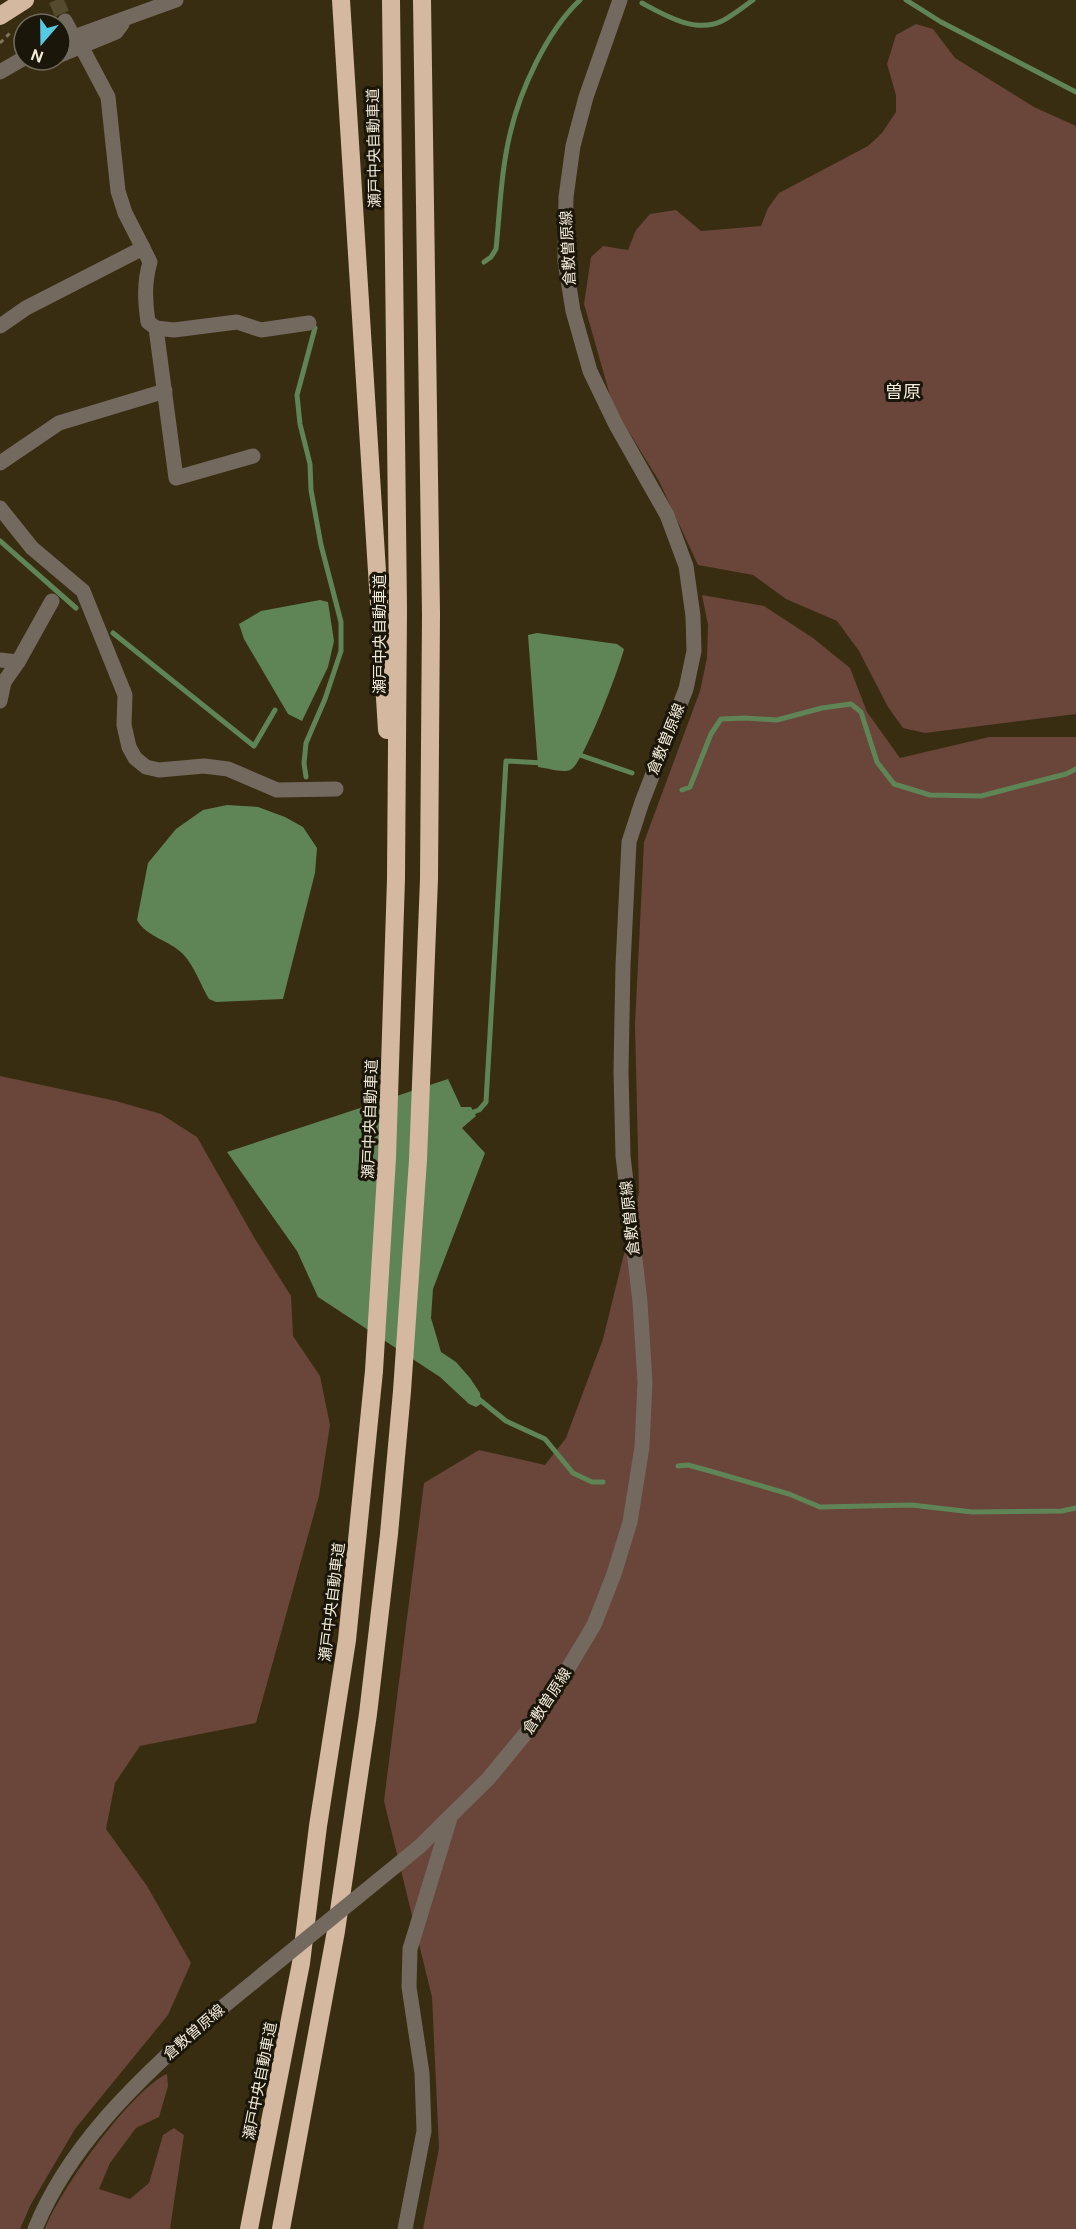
<svg xmlns="http://www.w3.org/2000/svg" width="1076" height="2229" viewBox="0 0 1076 2229" font-family="'DM Sans','Noto Sans JP',sans-serif">
<style>
.green{fill:#69453a}
.water{fill:#5f8456}
.lines{fill:none;stroke-linecap:round;stroke-linejoin:round}
.stream{stroke:#5f8456;stroke-width:5}
.minor-tunnel{stroke:#544a2e;stroke-width:15;stroke-dasharray:15 8;stroke-linecap:butt}
.path{stroke:#80775e;stroke-width:3;stroke-dasharray:4.5 4.5;stroke-linecap:butt}
.minor{stroke:#74695f;stroke-width:15}
.highway{stroke:#d4b8a0;stroke-width:18}
.minor-bridge{stroke:#74695f;stroke-width:15}
.labels{text-anchor:middle;dominant-baseline:central;stroke-width:6;stroke-linejoin:round;paint-order:stroke}
.street-label{font-size:15px;fill:#f1ebda;stroke:#1b160a}
.quarter-label{font-size:18px;fill:#f1ebda;stroke:#1b160a}
</style>
<rect width="100%" height="100%" fill="#382d10"/>
<g class="green">
<polygon points="916,24 933,29 955,58 1034,107 1076,126 1076,714 925,733 903,728 888,707 859,651 837,621 786,599 753,575 698,565 659,481 613,406 584,304 591,257 603,246 628,250 636,230 650,214 676,210 701,231 761,226 768,208 779,193 868,146 882,133 896,112 896,95 887,64 896,35"/>
<polygon points="702,595 764,606 813,638 850,668 867,712 900,758 989,737 1076,737 1076,2229 423,2229 439,2148 432,1997 384,1801 424,1483 479,1450 545,1465 566,1438 603,1339 639,1193 635,1025 644,842 700,691 707,658 708,625"/>
<polygon points="0,1076 116,1101 161,1114 197,1137 255,1239 291,1296 293,1336 320,1376 330,1425 319,1496 256,1723 140,1746 115,1783 106,1829 147,1886 191,1963 168,2015 75,2129 31,2204 20,2229 0,2229"/>
<path d="M167 2074 168 2086 159 2117 136 2128 110 2163 99 2189 130 2199 149 2183 163 2135 174 2128 184 2135 170 2229H45C59 2191 131 2090 167 2074Z"/>
</g>
<g class="water">
<polygon points="320,600 328,602 334,641 328,667 302,721 288,714 244,639 239,624 261,611"/>
<path d="M537 633 617 644 624 649C620 666 583 766 570 770 562 773 547 768 538 767L528 635Z"/>
<path d="M227 805 258 807 285 817 303 827 317 848 315 873 283 999 216 1002 209 999C200 984 195 967 183 954 169 940 146 937 137 920L148 863 176 829 203 810Z"/>
<polygon points="448,1079 461,1107 471,1107 476,1116 462,1128 485,1153 433,1289 431,1318 441,1352 456,1362 470,1378 480,1393 481,1404 476,1407 469,1404 440,1377 318,1297 297,1251 227,1152"/>
</g>
<g class="lines">
<g class="stream">
<polyline points="906,0 941,22 1076,92"/>
<path d="M642 3C664 15 696 34 722 21 732 16 743 7 753 0"/>
<path d="M484 262 491 257 496 249C500 210 501 171 510 134 520 90 547 31 580 0"/>
<polyline points="0,541 76,608"/>
<polyline points="113,633 254,746 275,710"/>
<polyline points="577,754 632,773"/>
<polyline points="306,777 304,763 306,743 325,699 341,651 341,622 321,545 311,490 310,464 300,424 297,395 315,328"/>
<polyline points="682,790 690,787 711,734 721,719 745,718 777,720 822,708 851,704 861,712 877,762 894,784 930,795 981,796 1066,774 1076,769"/>
<polyline points="468,1114 479,1110 486,1102 506,761 543,763"/>
<polyline points="475,1396 506,1421 545,1439 573,1473 592,1482 603,1482"/>
<polyline points="678,1466 688,1465 710,1471 789,1494 820,1507 912,1505 972,1512 1062,1511 1076,1508"/>
</g>
<polyline class="minor-tunnel" points="56,0 65,21"/>
<polyline class="path" points="0,43 12,31"/>
<g class="minor">
<polyline points="65,21 73,36"/>
<polyline points="60,42 176,0"/>
<polyline points="60,55 116,32 122,24"/>
<polyline points="40,60 41,62 47,60"/>
<polyline points="0,72 24,58"/>
<path d="M143 248 150 262C144 283 145 300 148 322L156 328 176 478 253 456"/>
<polyline points="0,326 26,308 143,248 125,213 118,191 108,97 81,46"/>
<polyline points="156,328 174,330 237,322 261,330 309,323"/>
<polyline points="0,463 59,423 165,391"/>
<polyline points="0,508 32,548 83,591 125,695 124,725 129,747 135,758 146,767 159,770 204,766 228,769 277,790 336,789"/>
<polyline points="0,660 18,662"/>
<polyline points="0,701 4,682 18,662 52,601"/>
<polyline points="419,1847 488,1779 526,1733 564,1675 594,1625 614,1574 630,1522 642,1447 645,1382 640,1302 623,1156 621,1071 623,965 629,842 642,802 686,689 694,651 693,616 686,566 667,515 615,423 590,371 573,311 565,261 566,197 573,146 586,97 620,0"/>
<path d="M35 2229C68 2148 133 2085 197 2028"/>
<polyline points="405,2229 424,2131 422,2073 409,1987 410,1949 450,1818"/>
</g>
<g class="highway">
<polyline points="341,0 387,730"/>
<polyline points="0,16 25,0"/>
<polyline points="249,2229 301,1963 318,1826 347,1640 374,1371 387,1158 396,879 398,609 391,0"/>
<polyline points="281,2229 336,1931 368,1714 389,1534 402,1391 418,1160 429,879 431,614 422,0"/>
</g>
<polyline class="minor-bridge" points="197,2028 419,1847"/>
</g>
<g class="labels">
<g class="street-label">
<text transform="translate(374 148) rotate(-91)">瀬戸中央自動車道</text>
<text transform="translate(568 248) rotate(-93)">倉敷曽原線</text>
<text transform="translate(380 634) rotate(-90)">瀬戸中央自動車道</text>
<text transform="translate(666 739) rotate(-68)">倉敷曽原線</text>
<text transform="translate(370 1119) rotate(-88)">瀬戸中央自動車道</text>
<text transform="translate(630 1218) rotate(-96)">倉敷曽原線</text>
<text transform="translate(332 1602) rotate(-83)">瀬戸中央自動車道</text>
<text transform="translate(547 1701) rotate(-57)">倉敷曽原線</text>
<text transform="translate(194 2032) rotate(-41)">倉敷曽原線</text>
<text transform="translate(260 2081) rotate(-79)">瀬戸中央自動車道</text>
</g>
<g class="quarter-label">
<text x="903" y="392">曽原</text>
</g>
</g>
<g transform="translate(42 42) rotate(200)"><circle r="28" fill="#1b160a" stroke="#716b5d" stroke-width="1.5"/>
<path d="M0-4.5L10 22L0 15L-10 22Z" fill="#58c9e3"/>
<text y="-9" font-size="16" font-weight="bold" text-anchor="middle" fill="#f1ebda">N</text>
</g>
</svg>
